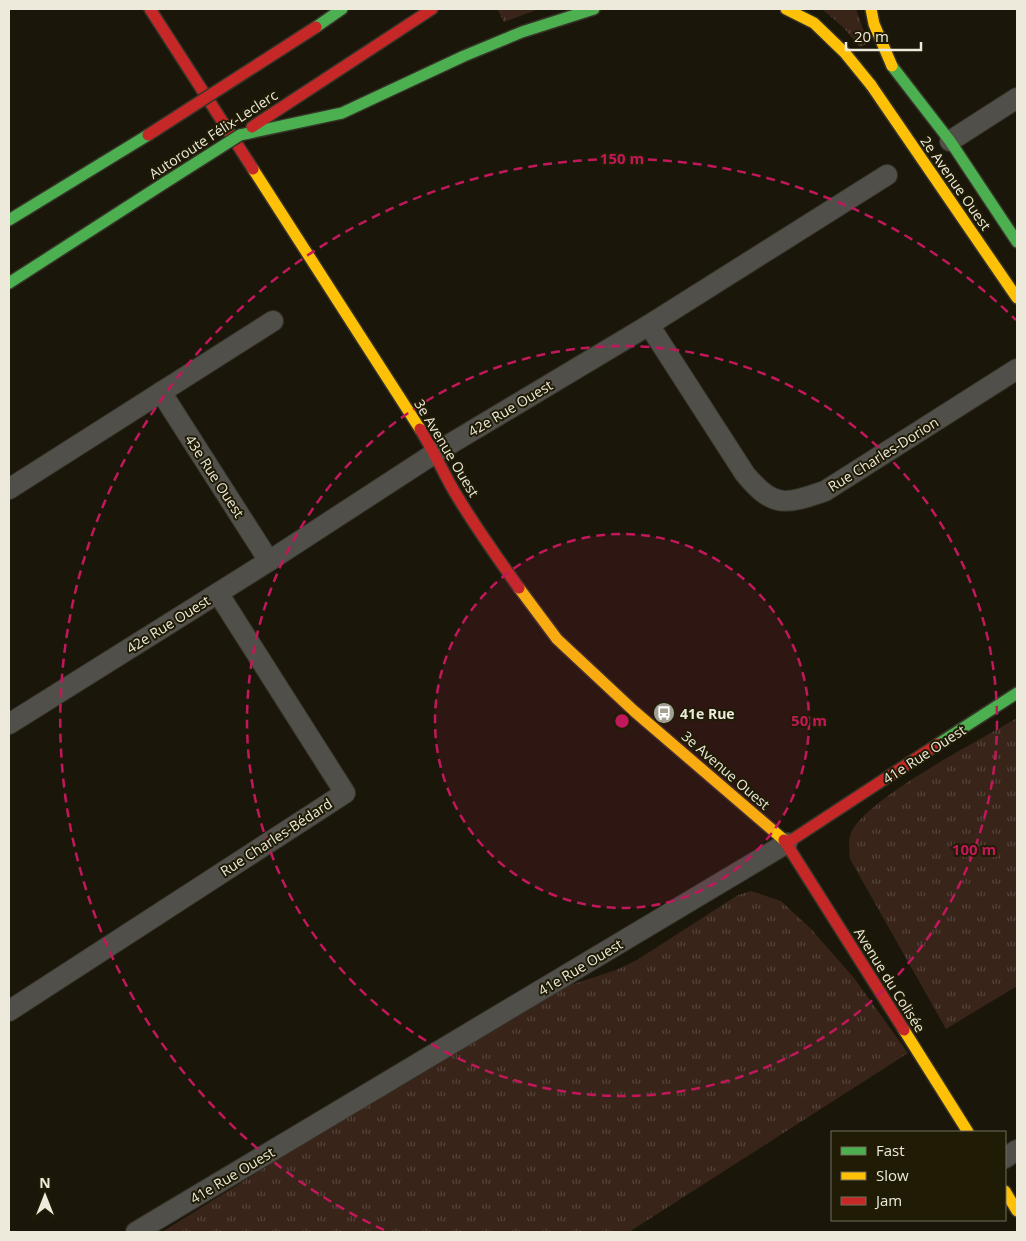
<svg xmlns="http://www.w3.org/2000/svg" width="1026" height="1241" viewBox="0 0 1026 1241" font-family="'Open Sans',sans-serif">
<style>
.grass{fill:url(#grass-tufts)}
.lines{fill:none;stroke-linecap:round;stroke-linejoin:round}
.street-casing{stroke:#363429;stroke-width:22}
.fast-casing{stroke:#363429;stroke-width:14}
.slow-casing{stroke:#363429;stroke-width:14}
.jam-casing{stroke:#363429;stroke-width:14}
.street{stroke:#514f4a;stroke-width:20}
.fast{stroke:#4caf50;stroke-width:11}
.slow{stroke:#ffc107;stroke-width:11}
.jam{stroke:#c62828;stroke-width:11}
.fast-bridge-casing{stroke:#363429;stroke-width:14;stroke-linecap:butt}
.jam-bridge-casing{stroke:#363429;stroke-width:14;stroke-linecap:butt}
.fast-bridge{stroke:#4caf50;stroke-width:11}
.jam-bridge{stroke:#c62828;stroke-width:11}
.ring{fill:none;stroke:#c2185b;stroke-width:2.5;stroke-dasharray:9 6}
.labels{text-anchor:middle;dominant-baseline:central;stroke-width:4;stroke-linejoin:round;paint-order:stroke}
.street-label{font-size:14px;fill:#edeadc;stroke:#201b04}
.poi-label{font-size:14px;font-weight:bold;fill:#edeadc;stroke:#201b04;text-anchor:start}
.centre{fill:#c2185b;stroke:#201b04;stroke-width:2.5}
.ring-label{font-size:15px;text-anchor:middle;font-weight:bold;fill:#c2185b;stroke:#201b04;stroke-width:4;stroke-linejoin:round;paint-order:stroke}
</style>
<defs>
<pattern id="grass-tufts" width="24" height="20" patternUnits="userSpaceOnUse" patternTransform="scale(1.25)"><rect width="24" height="20" fill="#39241a"/><path d="M3 7l-1-3M5 7V3M7 7l1-3M15 17l-1-3M17 17v-4M19 17l1-3" fill="none" stroke="#56443b"/></pattern>
</defs>
<rect width="100%" height="100%" fill="#1a170a"/>
<g class="grass">
<polygon points="497,9 539,9 504,22"/>
<polygon points="822,9 856,9 868,43 860,47 843,27"/>
<path d="M1017 718V986L946 1029 850 859C850 852 848 843 850 836 858 802 984 738 1017 718Z"/>
<polygon points="751,891 781,901 811,929 854,978 908,1053 629,1232 162,1232 543,994 616,970 637,960 738,895"/>
</g>
<g class="lines">
<g class="street-casing">
<g id="street">
<polyline points="950,141 1017,98"/>
<path d="M649 325 745 474C773 508 785 505 825 491L1017 369"/>
<polyline points="161,392 269,561"/>
<polyline points="9,489 273,321"/>
<polyline points="9,724 269,561 435,453 649,325 887,175"/>
<polyline points="9,1011 345,793 218,593"/>
<polyline points="1005,1158 1017,1150"/>
<polyline points="136,1232 787,843"/>
</g>
</g>
<g class="fast-casing">
<g id="fast">
<polyline points="316,27 342,9"/>
<polyline points="892,66 950,141 1017,242"/>
<polyline points="240,135 342,113 464,56 522,32 594,9"/>
<polyline points="9,220 148,135"/>
<polyline points="9,283 166,182"/>
<polyline points="938,744 1017,693"/>
</g>
</g>
<g class="slow-casing">
<g id="slow">
<polyline points="786,9 814,23 845,53 871,85"/>
<polyline points="871,9 874,24 892,66"/>
<polyline points="871,85 1017,298"/>
<polyline points="253,169 420,429"/>
<polyline points="519,588 557,639 634,711 784,840"/>
<polyline points="904,1030 968,1132"/>
<polyline points="1005,1191 1017,1211"/>
</g>
</g>
<g class="jam-casing">
<g id="jam">
<polyline points="150,9 253,169"/>
<polyline points="252,127 432,9"/>
<path d="M420 429C431 447 440 465 450 484 470 520 495 554 519 588"/>
<polyline points="784,840 904,1030"/>
<polyline points="787,843 938,744"/>
</g>
</g>
<use href="#street" class="street"/>
<use href="#fast" class="fast"/>
<use href="#slow" class="slow"/>
<use href="#jam" class="jam"/>
<g class="fast-bridge-casing">
<polyline id="fast-bridge" points="166,182 240,135"/>
</g>
<g class="jam-bridge-casing">
<polyline id="jam-bridge" points="148,135 316,27"/>
</g>
<use href="#fast-bridge" class="fast-bridge"/>
<use href="#jam-bridge" class="jam-bridge"/>
</g>
<circle cx="622" cy="721" r="187" fill="#c2185b" fill-opacity=".12"/>
<g class="ring">
<circle cx="622" cy="721" r="187"/>
<circle cx="622" cy="721" r="375"/>
<path d="M384 1230A562 562 0 1 1 1016 320"/>
</g>
<defs>
<g id="bus-disc" transform="scale(1.125)"><circle r="9.5" fill="#a3a092" stroke="#201b04"/><path d="M-5-6H5V4H4V6H2V4H-2V6H-4V4H-5ZM-3.5-4V0h7V-4ZM-3.5 1.2v1.5H-2V1.2ZM2 1.2v1.5H3.5V1.2Z" fill="#fff"/></g>
</defs>
<g fill-rule="evenodd">
<use href="#bus-disc" x="664" y="713"/>
</g>
<g class="labels">
<g class="street-label">
<text transform="translate(213 134) rotate(-33)">Autoroute Félix-Leclerc</text>
<text transform="translate(956 183) rotate(55)">2e Avenue Ouest</text>
<text transform="translate(510 408) rotate(-31)">42e Rue Ouest</text>
<text transform="translate(447 448) rotate(59)">3e Avenue Ouest</text>
<text transform="translate(883 454) rotate(-32)">Rue Charles-Dorion</text>
<text transform="translate(215 476) rotate(57)">43e Rue Ouest</text>
<text transform="translate(168 624) rotate(-32)">42e Rue Ouest</text>
<text transform="translate(924 754) rotate(-33)">41e Rue Ouest</text>
<text transform="translate(726 770) rotate(41)">3e Avenue Ouest</text>
<text transform="translate(276 837) rotate(-33)">Rue Charles-Bédard</text>
<text transform="translate(580 967) rotate(-31)">41e Rue Ouest</text>
<text transform="translate(890 980) rotate(58)">Avenue du Colisée</text>
<text transform="translate(232 1175) rotate(-31)">41e Rue Ouest</text>
</g>
<g class="poi-label">
<text x="680" y="713">41e Rue</text>
</g>
</g>
<circle cx="622" cy="721" r="8" class="centre"/>
<g class="ring-label">
<text x="622" y="164">150 m</text>
<text x="809" y="726">50 m</text>
<text x="974" y="855">100 m</text>
</g>
<rect width="1026" height="1241" fill="none" stroke="#edeadc" stroke-width="20"/>
<rect x="831" y="1131" width="175" height="90" fill="#201b04" stroke="#726e5a"/>
<rect x="841" y="1147" width="25" height="8" fill="#4caf50" stroke="#726e5a"/>
<text x="876" y="1156" font-size="15" fill="#edeadc">Fast</text>
<rect x="841" y="1172" width="25" height="8" fill="#ffc107" stroke="#726e5a"/>
<text x="876" y="1181" font-size="15" fill="#edeadc">Slow</text>
<rect x="841" y="1197" width="25" height="8" fill="#c62828" stroke="#726e5a"/>
<text x="876" y="1206" font-size="15" fill="#edeadc">Jam</text>
<g transform="translate(45 1196)" stroke="#201b04" stroke-width="4" paint-order="stroke">
<path d="M0-4L9 19L0 12L-9 19Z" fill="#edeadc"/>
<text y="-8" font-size="14" font-weight="bold" text-anchor="middle" fill="#edeadc">N</text>
</g>
<path d="M846 42v8h75v-8" fill="none" stroke="#edeadc" stroke-width="2.5"/>
<text x="854" y="42" font-size="15" fill="#edeadc" stroke="#201b04" stroke-width="4" paint-order="stroke">20 m</text>
</svg>
